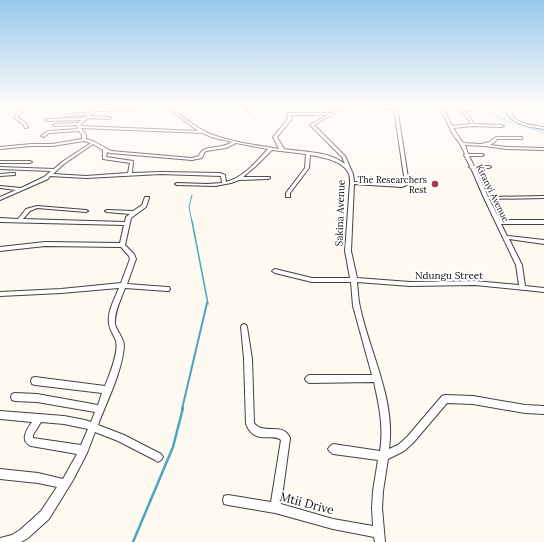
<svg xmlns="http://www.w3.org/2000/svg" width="544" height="542" viewBox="0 0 544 542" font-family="Lora,serif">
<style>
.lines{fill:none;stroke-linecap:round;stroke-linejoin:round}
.stream-far3{stroke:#4aa5bf;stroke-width:1}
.stream-far2{stroke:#4aa5bf;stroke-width:1.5}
.stream-far1{stroke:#4aa5bf;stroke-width:2}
.stream{stroke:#4aa5bf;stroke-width:2.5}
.river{fill:#bbe5f0;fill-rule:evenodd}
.minor-casing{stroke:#424242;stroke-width:2}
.minor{fill:#fff;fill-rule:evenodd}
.poi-dot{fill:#b13550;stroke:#fff;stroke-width:1.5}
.labels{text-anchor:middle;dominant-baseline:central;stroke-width:4;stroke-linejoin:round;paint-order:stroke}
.far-poi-label{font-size:9px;fill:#0f0f0f;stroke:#fff;text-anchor:end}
.far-street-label{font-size:9px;fill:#0f0f0f;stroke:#fff}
.street-label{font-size:10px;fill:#0f0f0f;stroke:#fff}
.near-street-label{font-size:12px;fill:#0f0f0f;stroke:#fff}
</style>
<rect width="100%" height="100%" fill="#fef9f1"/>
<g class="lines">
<polyline class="stream-far3" points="192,222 189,207 192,195"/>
<polyline class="stream-far2" points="192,221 208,304"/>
<polyline class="stream-far1" points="182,409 207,303"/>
<polyline class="stream" points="133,542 173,447 183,408"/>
<polygon class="river" points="494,107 500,107 495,113 507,119 544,130 544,134 503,121 489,114 489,112"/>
<g class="minor-casing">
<g id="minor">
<polygon points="25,107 28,107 20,114 18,118 25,122 28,127 26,128 25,128 23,124 14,118 18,112"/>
<path d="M96 107H99L98 109 132 108 134 109 132 110 95 111 90 116 109 117 111 118 109 119 88 118 81 124V126L198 131 167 107H170C182 116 194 126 206 132 227 142 257 145 279 149L273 137 288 119 287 113H331L342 107H346L314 125 345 156 353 174 354 182 401 185 405 183 394 109 362 107H397L409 184 402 187 354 184 351 251 357 278 410 282 475 281 519 285 516 265 484 198 471 168 469 167 470 166 464 155 465 154 460 144 452 133 440 107H443L452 126 471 124 466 116 458 110 473 107 471 110 463 111 468 114 474 124 502 125 504 126 502 127 473 126 453 128 463 143 481 144 489 142 496 137H522V139H497L495 142 490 145 507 147 544 148V150L507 149 484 146 465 145 468 154H482L484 155 482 156H469L474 166H489L491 167 489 168H475L488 197 544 196V198L489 199 500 220H544V224H501L507 236 544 240V244L509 239 522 265 525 286 544 288V292L475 285 410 286 357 282C358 290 358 299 360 307 370 354 396 400 389 449L398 445 407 437 442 396 445 395 473 396 525 405 544 406V414L525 413 473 404 447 403 413 443 404 451 388 459 383 491 382 508 385 542H375L374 537 333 529 275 513 228 505 224 504 223 500 224 496 228 495 271 502 281 440C272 432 255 446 246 424L244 359 241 327 242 325 244 324 246 325 247 327 252 359 254 423C264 436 283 421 290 438L281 504 333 519 373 526 372 508 373 491 378 460 333 454 330 452 328 449 330 446 333 444 380 451C384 427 379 405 374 382L309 383 306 381 305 379 306 377 309 375H372L353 306 351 282H312L275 273 272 271 275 269 312 278H350L345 251 350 183C350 180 350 177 349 174 344 161 322 157 310 155L309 168 290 193V197H286V193L305 168 306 154 272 150 256 166 243 177H270V178L268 179 239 180 231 183 215 186 177 185 175 184 177 183 207 184 222 183 221 176 161 174 86 178 50 176 48 179 0 200V197L16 190 0 188V186L21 188 44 177 51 171 0 169V167L54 169 62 162 91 143 84 141 52 146H31L0 149V147L31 144H52L82 139V135L79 131 49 133 44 137 41 136 48 131 78 129 77 125 55 126 53 125 55 124 78 123 81 120 47 121 45 120 47 119 84 118 87 115 66 116 64 115 66 114 89 113ZM290 115H328L310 125 342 157 345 164C329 151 303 152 284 149L277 137 292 119ZM81 128 203 133 211 137 232 142C229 144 226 145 222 146 214 148 202 146 199 156L192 158 111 151 93 141 86 139V135ZM236 143 268 149C256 162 244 177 226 182L225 175 220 173 161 172 132 173 133 161 106 157 107 152 110 153 192 160 202 158 204 153 206 151 226 148ZM93 144 103 150V159L130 163 128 173 86 176 53 174 64 164Z"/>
<polygon points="249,107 252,107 250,112 249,112 247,111"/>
<path d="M512 107H515L511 114C518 125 532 125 544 127V129C531 127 516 126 507 114Z"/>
<polygon points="0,161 30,161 32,162 30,163 0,163"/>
<polygon points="13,173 15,173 15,175 0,176 0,174"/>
<path d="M145 197H149V198L146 207 131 218 125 245 134 254 136 259 127 284 167 287H169L170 289 169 291H167L125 288C121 299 114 312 115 324 117 332 124 338 124 346 122 372 107 401 98 425L124 435 161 454 163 457 161 460 158 462 155 460 118 441 95 432 87 453 73 480 49 519 28 538 21 542H0V538L12 535 20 530 41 511 57 487 38 483 0 479V469L38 473 63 479 77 454 31 446C19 441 27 429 32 422L0 419V411L64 416 85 420 91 422 95 412 37 402 15 401 12 400 11 397 12 394 15 393 37 394 98 405 102 393 35 385 32 384 31 381 32 378 35 377 105 386C109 376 119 352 116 341 114 335 109 329 109 323 107 312 115 298 119 288L61 293 0 296V292L61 289 121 283 130 259 129 256 121 247 45 246 0 251V247L45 242 120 243 124 225 0 222V218L18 219 26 209 37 206 86 210 88 211 86 212 37 208 30 211 23 219 125 222 126 217 130 214 107 212 105 211 107 210 133 211 142 205ZM41 422 64 424 88 429 81 445 33 438V435Z"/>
</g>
</g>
<use href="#minor" class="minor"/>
</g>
<linearGradient id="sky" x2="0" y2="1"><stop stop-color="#96c8eb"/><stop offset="0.58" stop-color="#fffcf9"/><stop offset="1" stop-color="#fffcf9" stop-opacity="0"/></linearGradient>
<rect width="544" height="183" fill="url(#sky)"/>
<circle class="poi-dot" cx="435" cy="184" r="4"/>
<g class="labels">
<g class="far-poi-label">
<text x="427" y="179">The Researchers<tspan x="427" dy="10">Rest</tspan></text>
</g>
<g class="far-street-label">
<text transform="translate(493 193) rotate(64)">Kiranyi Avenue</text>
</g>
<g class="street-label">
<text transform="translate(340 213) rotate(-88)">Sakina Avenue</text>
<text x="449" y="275">Ndungu Street</text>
</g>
<g class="near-street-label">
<text transform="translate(307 503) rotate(15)">Mtii Drive</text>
</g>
</g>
</svg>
